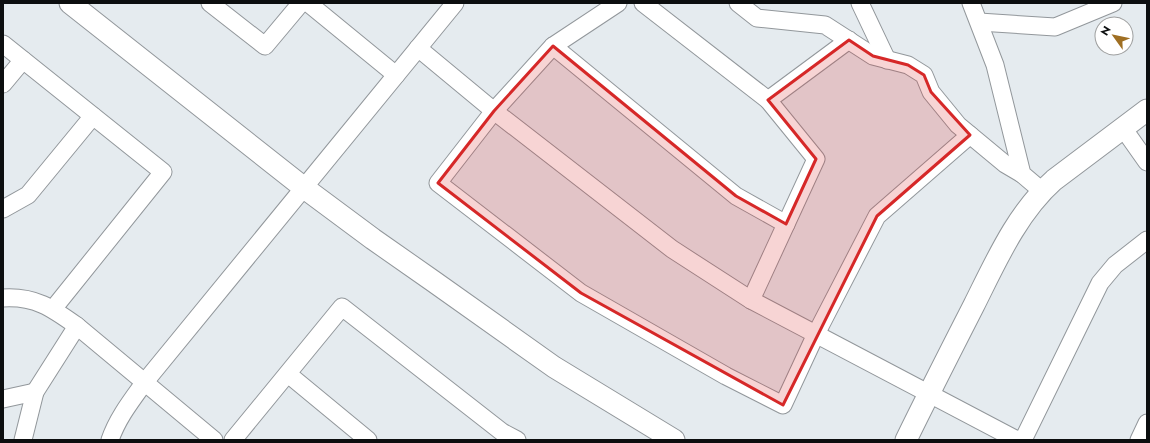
<svg xmlns="http://www.w3.org/2000/svg" width="1150" height="443" viewBox="0 0 1150 443" font-family="Jost,sans-serif">
<style>
.lines{fill:none;stroke-linecap:round;stroke-linejoin:round}
.minor-casing{stroke:#92979b;stroke-width:19}
.tertiary-casing{stroke:#92979b;stroke-width:23}
.minor{stroke:#fff;stroke-width:17}
.tertiary{stroke:#fff;stroke-width:21}
.marked{fill:#d62828;fill-opacity:0.2;stroke:#d62828;stroke-width:3;stroke-linejoin:round}
</style>
<rect width="100%" height="100%" fill="#e5ebef"/>
<g class="lines">
<g class="minor-casing">
<g id="minor">
<polyline points="210,3 265,46 301,3"/>
<polyline points="308,3 396,75"/>
<polyline points="618,3 553,46 494,111 438,183 581,293 726,376 783,405 816,334 877,216 970,135"/>
<polyline points="643,3 768,100 816,159 751,300"/>
<polyline points="738,3 757,18 825,25 873,56 908,65 924,75 931,92 958,125 1005,164 1022,174"/>
<polyline points="860,3 887,60"/>
<polyline points="971,3 995,65 1022,174 1042,191"/>
<polyline points="979,22 1055,27 1113,3"/>
<polyline points="3,44 163,172 53,309"/>
<polyline points="553,46 736,196 786,224"/>
<polyline points="418,48 494,111 672,249 751,300 1017,440"/>
<polyline points="3,84 23,60"/>
<polyline points="768,100 849,40"/>
<polyline points="1123,128 1147,162"/>
<polyline points="3,209 28,195 93,116"/>
<path d="M3 298C35 296 52 308 77 326L214 440"/>
<polyline points="288,374 368,440"/>
<polyline points="3,399 35,392"/>
<polyline points="23,440 35,392 77,326"/>
<path d="M110 440C117 419 131 401 144 383L455 3"/>
<polyline points="233,440 342,307 502,432 517,440"/>
<polyline points="1023,440 1100,283 1115,265 1147,240"/>
<polyline points="1139,440 1147,423"/>
</g>
</g>
<g class="tertiary-casing">
<g id="tertiary">
<polyline points="70,3 303,187 373,239 433,281 554,367 674,440"/>
<path d="M906 440C928 395 951 350 974 305 996 261 1017 213 1054 180L1147 110"/>
</g>
</g>
<use href="#minor" class="minor"/>
<use href="#tertiary" class="tertiary"/>
</g>
<path class="marked" d="M849 40 873 56 908 65 924 75 931 92 970 135 877 216 783 405 581 293 438 183 494 111 553 46 736 196 786 224 816 159 768 100Z"/>
<rect width="1150" height="443" fill="none" stroke="#0c0e0f" stroke-width="8"/>
<g transform="translate(1114 36) rotate(303)"><circle r="19" fill="#ffffff" stroke="#9e9f9f"/>
<path d="M0-3L7 15L0 10L-7 15Z" fill="#9f6f23"/>
<text y="-6" font-size="11" font-weight="bold" text-anchor="middle" fill="#0c0e0f">N</text>
</g>
</svg>
